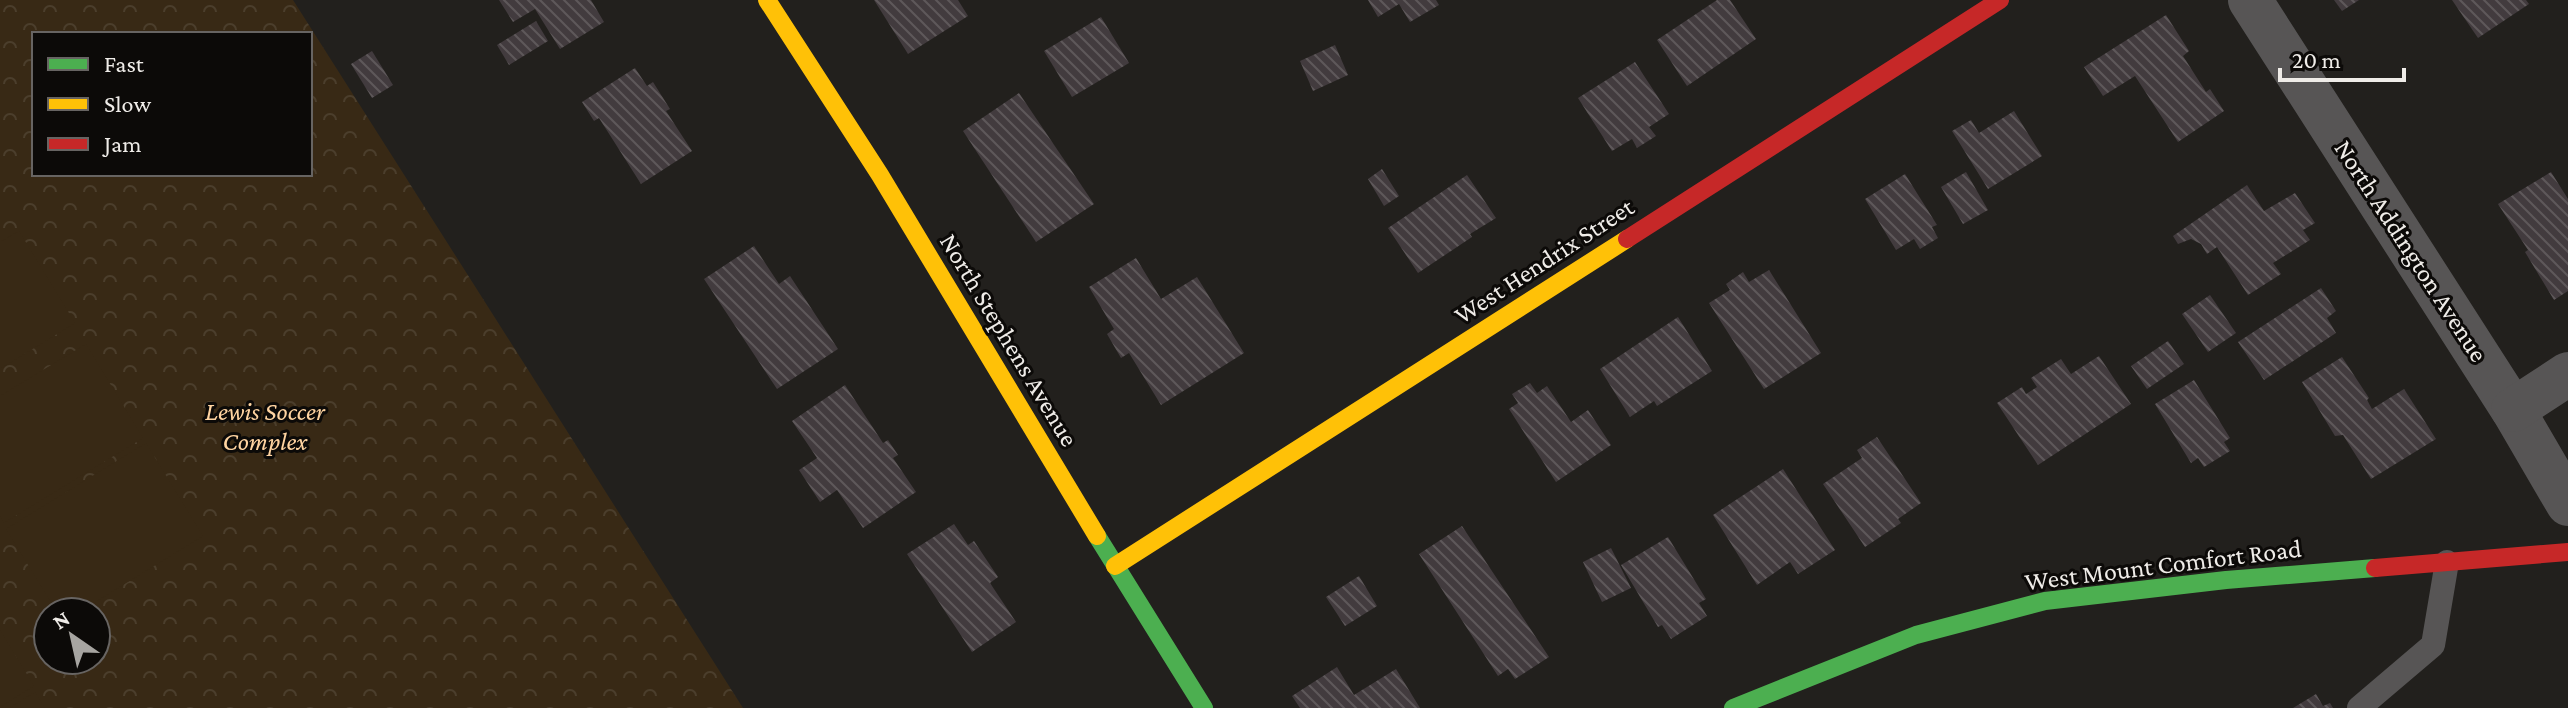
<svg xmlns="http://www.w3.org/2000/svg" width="2568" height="708" viewBox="0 0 2568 708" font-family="'Crimson Pro',serif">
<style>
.forest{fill:url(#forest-crowns);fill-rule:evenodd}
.pitch{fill:#382915}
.building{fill:url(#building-back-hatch)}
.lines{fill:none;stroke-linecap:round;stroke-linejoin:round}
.lane{stroke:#575555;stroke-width:24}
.street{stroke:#575555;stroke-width:44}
.fast{stroke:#4caf50;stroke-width:18}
.slow{stroke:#ffc107;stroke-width:18}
.jam{stroke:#c62828;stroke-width:18}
.labels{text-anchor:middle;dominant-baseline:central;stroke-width:6;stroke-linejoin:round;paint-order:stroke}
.street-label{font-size:26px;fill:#efece8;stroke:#0c0a08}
.park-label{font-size:26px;font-style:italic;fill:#ffd4a1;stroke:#0c0a08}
</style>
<defs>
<pattern id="forest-crowns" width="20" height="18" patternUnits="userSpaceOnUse" patternTransform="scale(2)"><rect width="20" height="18" fill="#382915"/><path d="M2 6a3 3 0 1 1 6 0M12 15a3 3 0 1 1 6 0" fill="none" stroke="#4b3e2c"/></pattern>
<pattern id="building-back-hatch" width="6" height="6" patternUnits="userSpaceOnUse" patternTransform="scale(2)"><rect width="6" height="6" fill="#423b3e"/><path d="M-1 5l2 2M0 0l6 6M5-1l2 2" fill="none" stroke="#5e585a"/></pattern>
</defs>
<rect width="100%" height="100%" fill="#22201d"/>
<path class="forest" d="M0 0H293L743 708H0ZM34 34H310V174H34ZM48 612H96V660H48Z"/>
<g class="pitch">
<polygon points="19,231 75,323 0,369 0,242"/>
<polygon points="86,344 143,438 4,523 0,516 0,396"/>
<polygon points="146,443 203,536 79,612 57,612 6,529"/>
<polygon points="0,630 34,686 0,707"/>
<polygon points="35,692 45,708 9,708"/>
</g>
<g class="building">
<polygon points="499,0 591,0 604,22 560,49 535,9 513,22"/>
<polygon points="874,0 958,0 968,16 908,54"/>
<polygon points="1368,0 1436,0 1439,5 1410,22 1399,4 1378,17"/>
<polygon points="1717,0 1730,0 1756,39 1687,86 1657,40"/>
<polygon points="2334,0 2359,0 2342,11"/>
<polygon points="2452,0 2526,0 2529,4 2478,38"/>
<polygon points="2166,15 2189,51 2183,56 2206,92 2210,89 2224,111 2178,142 2135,76 2103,96 2084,67"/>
<polygon points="1101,17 1129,63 1072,97 1044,51"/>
<polygon points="536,21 548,41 509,65 497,45"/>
<polygon points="1335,45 1348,75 1313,91 1300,61"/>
<polygon points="372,51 393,85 372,98 351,64"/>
<polygon points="1635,62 1669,114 1649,127 1656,136 1637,148 1632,139 1612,151 1578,98"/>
<polygon points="635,68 647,86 653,82 670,109 666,111 692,151 641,184 599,118 594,121 582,102"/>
<polygon points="1019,93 1094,204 1036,242 963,131"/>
<polygon points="2014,111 2042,156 1988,189 1952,131 1971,120 1979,133"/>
<polygon points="1382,169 1399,196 1384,206 1368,179"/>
<polygon points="1966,172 1988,210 1963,224 1941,187"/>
<polygon points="2551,172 2568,199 2568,291 2554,300 2525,252 2528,250 2498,204"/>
<polygon points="1905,174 1937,225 1932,227 1938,238 1920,249 1914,239 1896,250 1865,199"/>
<polygon points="1467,175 1496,218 1470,234 1472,237 1418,273 1388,228"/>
<polygon points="2247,185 2264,211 2295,193 2315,223 2303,230 2310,240 2273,263 2281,274 2248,295 2217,247 2207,254 2201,244 2191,239 2178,244 2173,236"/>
<polygon points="754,246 779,284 790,276 838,349 777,389 704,279"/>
<polygon points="1136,258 1161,299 1197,277 1244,353 1161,405 1129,353 1121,358 1107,334 1114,329 1089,287"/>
<polygon points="1769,270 1821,353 1764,389 1709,303 1730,290 1726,284 1743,272 1749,282"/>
<polygon points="2321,288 2336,311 2327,318 2336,333 2264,380 2238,342"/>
<polygon points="2210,295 2236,333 2208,352 2182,314"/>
<polygon points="1678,317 1712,371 1657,406 1654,401 1630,417 1600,369"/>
<polygon points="2168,341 2184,364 2147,389 2131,366"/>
<polygon points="2099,356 2131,404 2038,465 1997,403 2022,387 2026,394 2037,387 2031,378 2061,359 2071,374"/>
<polygon points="2342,357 2369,398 2367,400 2372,409 2404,389 2436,439 2371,479 2343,435 2335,436 2302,382"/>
<polygon points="2194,380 2230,438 2224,442 2230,451 2204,467 2198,458 2191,463 2155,404"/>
<polygon points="1530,383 1537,393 1547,386 1571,422 1588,410 1611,445 1556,482 1509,409 1518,403 1512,394"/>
<polygon points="845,385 883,443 888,440 898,455 893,458 916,492 863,528 837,490 820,502 799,470 817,458 792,421"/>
<polygon points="1877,437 1921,503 1898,519 1901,523 1865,547 1823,484 1862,458 1857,450"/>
<polygon points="1783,469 1835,550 1798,574 1790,562 1757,585 1713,515"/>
<polygon points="954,524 968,545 974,541 998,577 990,583 1016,622 972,652 907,554"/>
<polygon points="1462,526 1549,657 1515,679 1508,669 1498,676 1419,554"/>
<polygon points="1668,537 1706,599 1699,603 1707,616 1671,639 1662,625 1658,627 1621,565"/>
<polygon points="1611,548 1631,588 1602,602 1583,562"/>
<polygon points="1359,576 1377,606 1345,626 1326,597"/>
<polygon points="1337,667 1354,695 1396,669 1420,708 1300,708 1292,696"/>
<polygon points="2316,694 2323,706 2330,703 2333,708 2293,708"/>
</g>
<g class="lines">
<polyline class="lane" points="2359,708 2433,645 2447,562"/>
<g class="street">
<polyline points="2250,0 2513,410 2568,504"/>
<polyline points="2513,410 2568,374"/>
</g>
<g class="fast">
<polyline points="1097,536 1204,708"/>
<polyline points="1733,708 1916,635 2045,601 2226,580 2375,568"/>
</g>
<g class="slow">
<polyline points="767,0 880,175 1097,536"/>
<polyline points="1115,566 1627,239"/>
</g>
<g class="jam">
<polyline points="1627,239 2000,0"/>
<polyline points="2375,568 2568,552"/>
</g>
</g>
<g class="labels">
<g class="street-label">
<text transform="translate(2411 251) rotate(57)">North Addington Avenue</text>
<text transform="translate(1544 261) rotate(-33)">West Hendrix Street</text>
<text transform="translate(1009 340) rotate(59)">North Stephens Avenue</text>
<text transform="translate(2163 565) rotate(-7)">West Mount Comfort Road</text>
</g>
<g class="park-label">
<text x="265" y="411">Lewis Soccer<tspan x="265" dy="30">Complex</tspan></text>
</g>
</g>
<rect x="32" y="32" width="280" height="144" fill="#0c0a08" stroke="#676462" stroke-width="2"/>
<rect x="48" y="58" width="40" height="12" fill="#4caf50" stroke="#676462" stroke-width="2"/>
<text x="104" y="72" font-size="24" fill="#efece8">Fast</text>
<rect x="48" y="98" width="40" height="12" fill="#ffc107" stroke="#676462" stroke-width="2"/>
<text x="104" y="112" font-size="24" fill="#efece8">Slow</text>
<rect x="48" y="138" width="40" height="12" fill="#c62828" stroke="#676462" stroke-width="2"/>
<text x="104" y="152" font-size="24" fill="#efece8">Jam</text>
<g transform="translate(72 636) rotate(326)"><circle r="38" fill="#0c0a08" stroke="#676462" stroke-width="2"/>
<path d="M0-6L14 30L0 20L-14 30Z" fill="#a7a5a1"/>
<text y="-12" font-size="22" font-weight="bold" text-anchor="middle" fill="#efece8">N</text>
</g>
<path d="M2280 68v12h124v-12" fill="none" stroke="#efece8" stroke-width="4"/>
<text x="2292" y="68" font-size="24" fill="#efece8" stroke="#0c0a08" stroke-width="6" paint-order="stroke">20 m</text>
</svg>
